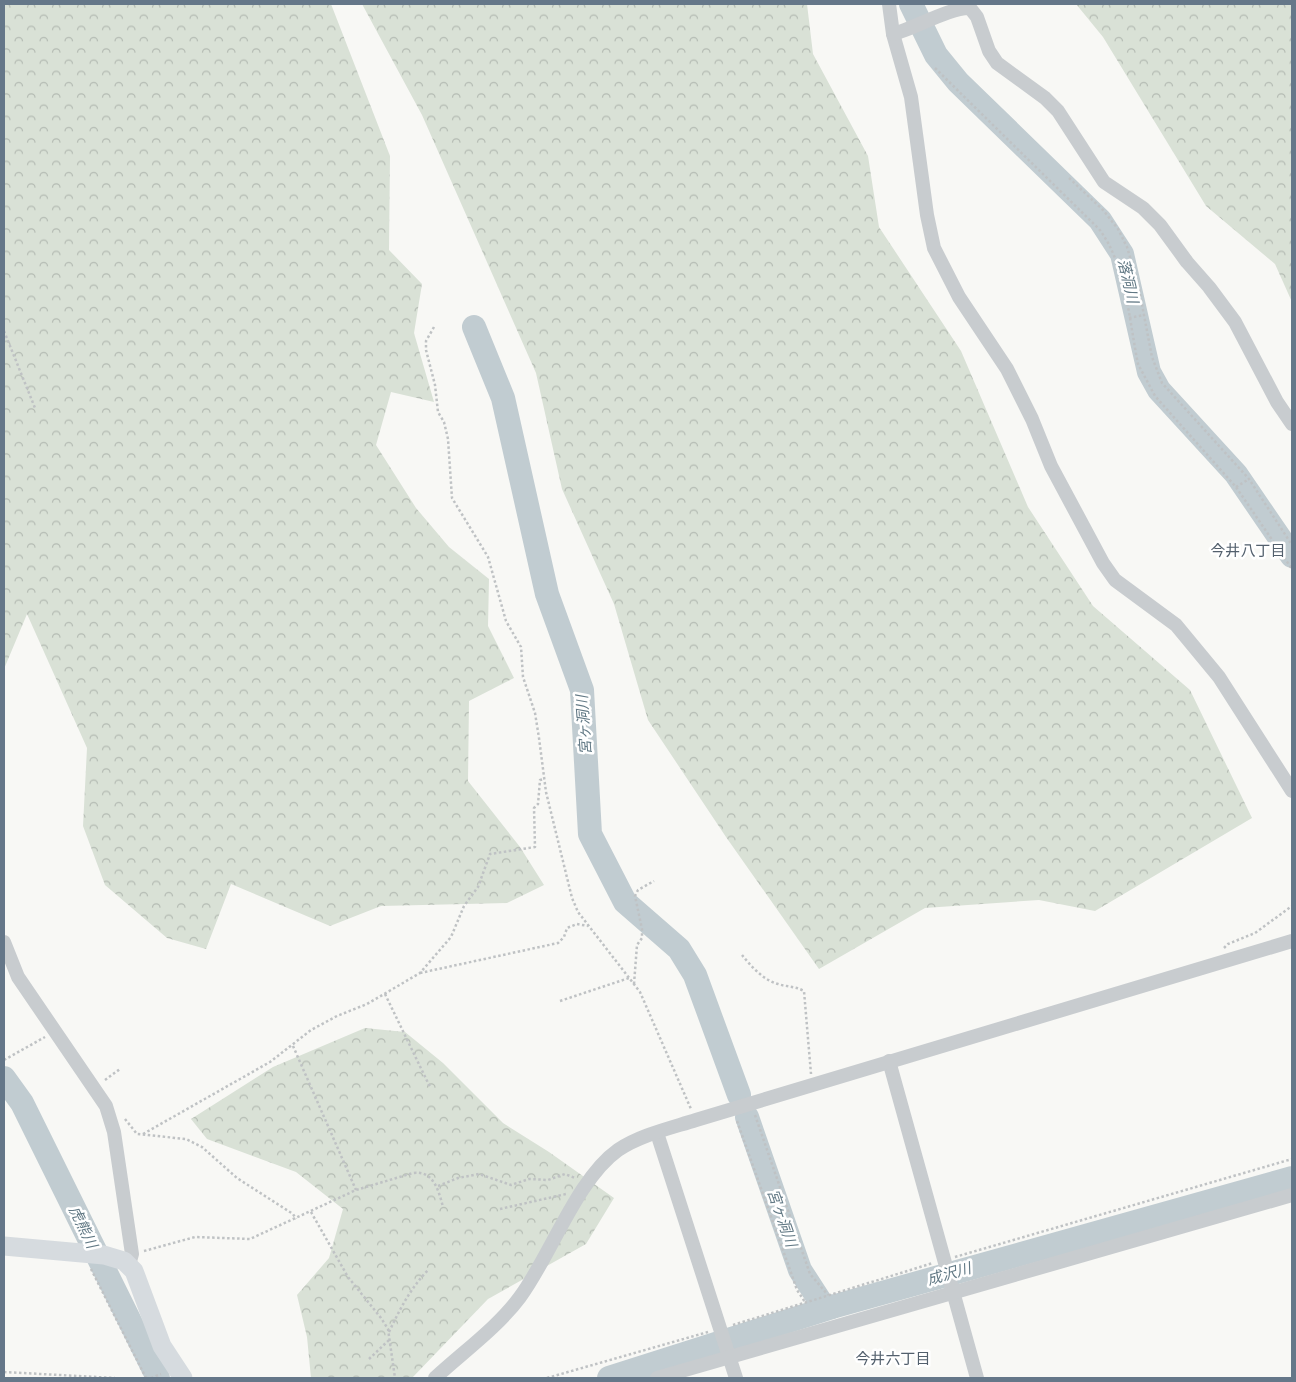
<svg xmlns="http://www.w3.org/2000/svg" width="1296" height="1382" viewBox="0 0 1296 1382" font-family="Signika,'Noto Sans JP',sans-serif">
<style>
.forest{fill:url(#forest-crowns)}
.lines{fill:none;stroke-linecap:round;stroke-linejoin:round}
.stream{stroke:#c1ccd1;stroke-width:4}
.river{stroke:#c1ccd1;stroke-width:24}
.path{stroke:#bfc2c4;stroke-width:2.5;stroke-dasharray:2.5 2.5;stroke-linecap:butt}
.minor{stroke:#c8cccf;stroke-width:14}
.secondary{stroke:#d6dbdf;stroke-width:19}
.labels{text-anchor:middle;dominant-baseline:central;stroke-width:5;stroke-linejoin:round;paint-order:stroke}
.water-label{font-size:15px;font-style:italic;fill:#617884;stroke:#fff}
.neighbourhood-label{font-size:15px;fill:#53606d;stroke:#fff}
</style>
<defs>
<pattern id="forest-crowns" width="20" height="18" patternUnits="userSpaceOnUse" patternTransform="scale(1.25)"><rect width="20" height="18" fill="#d9e1d6"/><path d="M2 6a3 3 0 1 1 6 0M12 15a3 3 0 1 1 6 0" fill="none" stroke="#b4bbb3"/></pattern>
</defs>
<rect width="100%" height="100%" fill="#f8f8f5"/>
<g class="forest">
<polygon points="4,4 331,4 390,156 389,250 422,284 414,333 434,402 391,392 376,445 416,508 449,547 489,579 488,626 514,678 469,701 468,781 520,847 544,885 507,903 381,906 330,926 231,884 206,949 167,938 105,885 83,826 87,748 27,614 4,669"/>
<polygon points="362,4 807,4 813,54 868,156 879,227 961,351 1028,507 1093,606 1190,690 1252,818 1095,911 1039,900 925,908 819,969 726,837 648,720 614,604 562,489 536,373 422,115"/>
<polygon points="1076,4 1292,4 1292,302 1275,264 1206,206 1103,37"/>
<polygon points="365,1028 405,1032 443,1063 503,1123 549,1152 614,1198 586,1244 488,1299 412,1378 311,1378 307,1337 297,1295 329,1258 343,1209 296,1172 207,1139 191,1119 273,1067"/>
</g>
<g class="lines">
<polyline class="stream" points="912,4 913,7"/>
<g class="river">
<polyline points="911,4 936,55 958,82 1100,220 1122,254 1149,372 1159,390 1236,474 1292,556"/>
<polyline points="474,327 503,398 547,594 582,690 590,834 625,902 679,949 695,975 739,1095"/>
<polyline points="4,1078 22,1103 158,1378"/>
<polyline points="747,1117 800,1270 822,1304 832,1307"/>
<polyline points="609,1378 832,1307 1292,1178"/>
</g>
<g class="path">
<path d="M935 68 1099 229C1126 264 1129 320 1138 364L1155 396 1236 487 1292 569"/>
<polyline points="1069,178 1103,210 1118,229 1127,247 1138,284 1152,357 1162,383 1249,479 1292,545"/>
<polyline points="1129,318 1144,315"/>
<polyline points="434,327 426,341 426,350 435,385 438,412 444,422 448,439 452,498 488,557 506,621 521,647 523,677 535,713 539,738 546,792 572,898 578,912 640,992 691,1109"/>
<polyline points="4,331 35,408"/>
<polyline points="1236,487 1249,479"/>
<polyline points="1224,948 1228,944 1255,933 1292,906"/>
<path d="M742 955C751 966 763 980 778 984 787 987 795 986 804 991L811 1074"/>
<polyline points="420,973 558,943 564,937 567,928 577,924 588,926"/>
<polyline points="634,984 637,945 642,938 642,929 635,896 638,890 654,881"/>
<polyline points="385,994 430,1087"/>
<polyline points="560,1001 629,978"/>
<polyline points="293,1046 356,1190"/>
<polyline points="4,1060 45,1037"/>
<polyline points="105,1080 120,1069"/>
<polyline points="755,1115 810,1274 828,1295"/>
<polyline points="125,1119 137,1134 186,1139 202,1147 237,1178 293,1214 296,1219"/>
<polyline points="737,1121 789,1267 797,1290 805,1302"/>
<polyline points="143,1134 270,1062 311,1030 337,1016 367,1004 420,973 451,937 464,906 478,887 490,854 535,847 534,808 538,804 540,780 544,779"/>
<polyline points="438,1186 458,1178 479,1174 511,1185 529,1179 548,1180 565,1174 575,1178"/>
<polyline points="500,1209 566,1194"/>
<polyline points="311,1212 348,1277 381,1318 388,1329 395,1378"/>
<path d="M144 1251 195 1237 250 1239 356 1190 413 1173C434 1170 439 1192 443 1207"/>
<polyline points="955,1257 1292,1159"/>
<polyline points="91,1269 146,1378"/>
<polyline points="733,1325 933,1263"/>
<path d="M389 1332C400 1309 410 1289 428 1270"/>
<polyline points="369,1359 389,1340"/>
<polyline points="4,1372 115,1378"/>
<polyline points="151,1378 161,1374"/>
<polyline points="547,1378 708,1332"/>
</g>
<g class="minor">
<polyline points="889,4 893,34 911,97 927,215 934,248 959,297 1007,369 1032,419 1051,466 1103,563 1115,580 1176,625 1219,677 1292,791"/>
<path d="M893 34C915 28 951 7 970 8L977 17 989 51 997 63 1045 98 1058 111 1104 182 1143 208 1160 225 1187 262 1209 287 1235 322 1277 402 1292 424"/>
<polyline points="4,942 18,977 106,1106 114,1132 132,1254 129,1265"/>
<polyline points="889,1061 977,1378"/>
<polyline points="657,1133 736,1378"/>
<path d="M435 1378C463 1352 497 1328 520 1297 551 1255 577 1179 618 1150 640 1135 671 1128 696 1120L1292 941"/>
<polyline points="657,1378 1292,1195"/>
</g>
<polyline class="secondary" points="4,1246 104,1255 124,1261 134,1271 162,1346 183,1378"/>
</g>
<g class="labels">
<g class="water-label">
<text transform="translate(1128 281) rotate(77)">落洞川</text>
<text transform="translate(584 725) rotate(-94)">宮ヶ洞川</text>
<text transform="translate(782 1218) rotate(71)">宮ヶ洞川</text>
<text transform="translate(83 1227) rotate(64)">虎熊川</text>
<text transform="translate(949 1274) rotate(-16)">成沢川</text>
</g>
<g class="neighbourhood-label">
<text x="1248" y="551">今井八丁目</text>
<text x="893" y="1359">今井六丁目</text>
</g>
</g>
<rect width="1296" height="1382" fill="none" stroke="#657789" stroke-width="10"/>
</svg>
